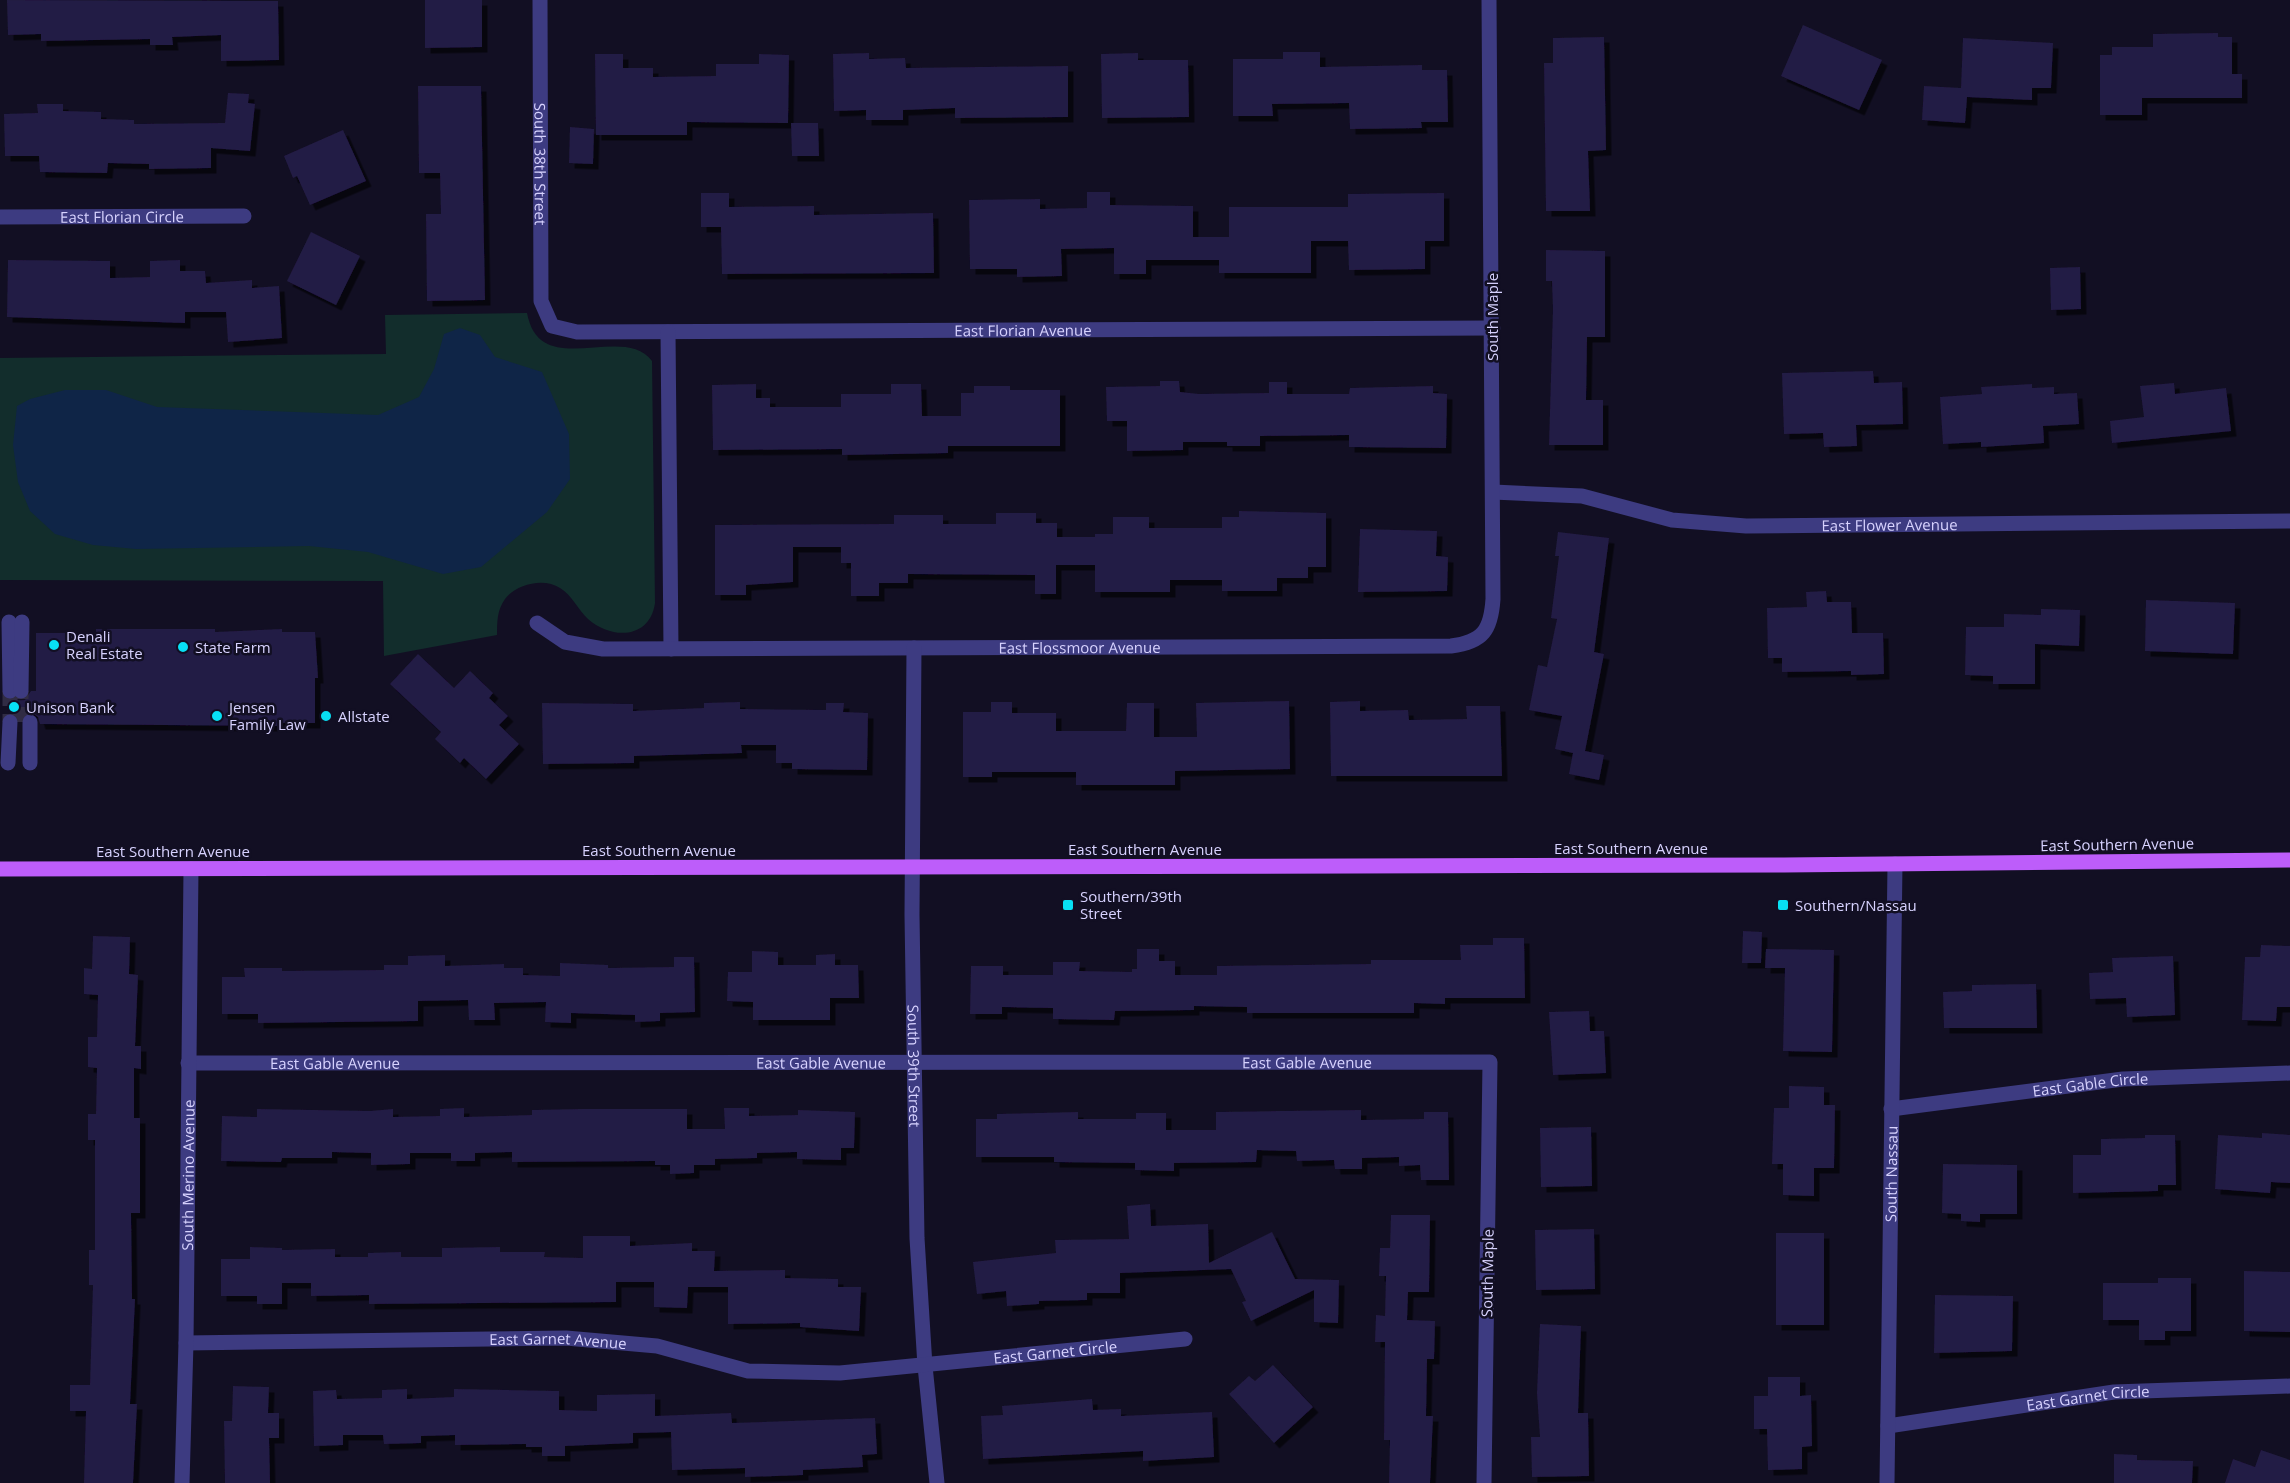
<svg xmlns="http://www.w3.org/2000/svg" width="2290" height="1483" viewBox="0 0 2290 1483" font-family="'Open Sans',sans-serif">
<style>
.green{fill:#122d2c}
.water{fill:#0f2547}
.building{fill:#231b44;filter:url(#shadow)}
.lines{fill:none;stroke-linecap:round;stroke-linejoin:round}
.minor-tunnel{stroke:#302c44;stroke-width:15;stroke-dasharray:15 8;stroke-linecap:butt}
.minor{stroke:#3d3b81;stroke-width:15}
.major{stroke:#bd5dfa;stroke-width:15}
.poi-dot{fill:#08e0f4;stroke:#120f23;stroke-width:2}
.labels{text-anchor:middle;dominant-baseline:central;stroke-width:5;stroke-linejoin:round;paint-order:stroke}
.street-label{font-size:15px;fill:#d7d2fe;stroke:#120f23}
.poi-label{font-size:15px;fill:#d7d2fe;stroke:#120f23;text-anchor:start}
</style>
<defs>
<filter id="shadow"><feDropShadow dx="5.5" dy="5.5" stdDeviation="0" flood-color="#0009"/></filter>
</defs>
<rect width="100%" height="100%" fill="#120f23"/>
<path class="green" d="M527 313C540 382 623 322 652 361L655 603C650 639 612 640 588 619 578 610 572 595 560 588 544 577 516 584 505 599 497 610 497 622 497 635L384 656 383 581 0 580V358L386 354 385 315Z"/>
<polygon class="water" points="460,328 480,335 495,357 542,372 569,434 570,479 547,512 481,567 443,574 368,552 309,546 136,549 93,545 55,534 30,511 18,482 13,445 17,406 30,399 65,390 106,390 157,407 378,415 419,397 434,369 444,334"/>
<g class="building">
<polygon points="7,0 278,1 279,60 221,61 221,35 172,37 173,45 150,45 150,39 41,41 41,34 8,35"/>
<polygon points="425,0 482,0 482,47 425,48"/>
<polygon points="1803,25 1882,60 1859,110 1781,76"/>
<polygon points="2218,33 2218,37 2232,37 2232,74 2242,74 2242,98 2142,98 2142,115 2100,115 2100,55 2112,55 2112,47 2153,47 2153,34"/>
<polygon points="1604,37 1606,150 1588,151 1590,211 1546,211 1544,63 1553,63 1553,38"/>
<polygon points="1963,38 2053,43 2051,88 2032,88 2032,100 1967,97 1965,123 1922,120 1924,86 1961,88"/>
<polygon points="1283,52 1320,52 1320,67 1422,65 1422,70 1447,70 1448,122 1421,122 1422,128 1350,129 1349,103 1272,104 1273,116 1233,116 1233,59 1283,59"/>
<polygon points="869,53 869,59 905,58 906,68 1068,66 1068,117 955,118 955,108 903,110 903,120 866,120 866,110 834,111 833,54"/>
<polygon points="1138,53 1138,60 1188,60 1189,117 1102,118 1101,54"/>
<polygon points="595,54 623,54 623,68 653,68 653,77 716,76 716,64 759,64 759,54 789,55 788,123 687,122 687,135 596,135"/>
<polygon points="418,86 481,86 485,300 427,301 426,214 441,214 440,173 419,173"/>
<polygon points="228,93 249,94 248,103 255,104 250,151 211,148 211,168 149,169 149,164 108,163 107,173 40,172 39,156 5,156 4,114 38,113 37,104 63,104 63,111 101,112 101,119 134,120 134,124 225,123"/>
<polygon points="791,123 818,123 819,156 792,156"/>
<polygon points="570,127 594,129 593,164 569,163"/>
<polygon points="343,130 366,181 310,205 297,176 293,178 284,156"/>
<polygon points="1087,192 1110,192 1110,205 1193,206 1193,237 1229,237 1229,207 1348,207 1348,194 1444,193 1444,241 1425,241 1425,269 1349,270 1348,241 1311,241 1311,273 1219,273 1219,260 1146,260 1146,274 1114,274 1114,248 1061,249 1062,276 1017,277 1017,269 970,269 969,200 1040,199 1040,209 1087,208"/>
<polygon points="701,193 729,193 729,207 814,206 814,215 933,213 934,273 722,274 721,227 701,227"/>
<polygon points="311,232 360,256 336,305 287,281"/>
<polygon points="1546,250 1605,251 1605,337 1587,337 1586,400 1603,400 1603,445 1549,445 1553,309 1552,281 1546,281"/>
<polygon points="8,260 110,261 110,278 150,277 150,261 180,260 180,271 205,271 206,283 252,280 252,288 279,286 282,338 228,342 226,312 185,312 185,323 7,317"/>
<polygon points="2080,267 2081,309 2051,310 2050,268"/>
<polygon points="1873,371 1874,383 1902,382 1903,424 1856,425 1857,446 1824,447 1823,433 1784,434 1782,373"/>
<polygon points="1160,381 1179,381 1180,392 1199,394 1269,393 1269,382 1287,382 1287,394 1349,394 1350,388 1433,386 1433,393 1447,394 1446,448 1349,447 1349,435 1260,436 1260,446 1227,446 1227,442 1183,442 1183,450 1127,451 1127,421 1107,421 1106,387 1160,386"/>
<polygon points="2174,383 2175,394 2226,388 2231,431 2112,443 2110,421 2144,417 2140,386"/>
<polygon points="756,384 756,398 770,398 770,407 841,407 841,394 891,394 891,384 921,384 922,416 961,416 961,393 974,393 974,386 1010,386 1010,390 1060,390 1060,446 948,446 948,453 842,455 842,449 713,450 712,385"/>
<polygon points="2032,384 2032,388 2054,387 2054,394 2077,393 2079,424 2043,426 2044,443 1981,447 1981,442 1943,444 1940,397 1982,394 1981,387"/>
<polygon points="1239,511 1326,513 1326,567 1308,567 1308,578 1277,578 1277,591 1222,591 1222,580 1170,580 1170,592 1095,592 1095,565 1056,565 1056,594 1035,594 1035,575 908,574 908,583 879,583 879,596 851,596 851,563 841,563 841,547 793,547 793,582 746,585 746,595 715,595 715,525 894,524 894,515 943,515 943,524 996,524 996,513 1036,513 1036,523 1057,523 1057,537 1095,537 1095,534 1113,534 1113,517 1149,517 1149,528 1222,528 1222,517 1239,517"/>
<polygon points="1360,529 1437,531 1436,556 1448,557 1447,591 1358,592"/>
<polygon points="1558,532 1609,538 1594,652 1604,654 1585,751 1604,755 1599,780 1569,774 1573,753 1555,749 1562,716 1529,710 1538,665 1547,667 1557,619 1551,618 1559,556 1555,556"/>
<polygon points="1826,591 1827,602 1851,602 1852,633 1883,633 1884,674 1851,675 1851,671 1782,672 1782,658 1768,658 1767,608 1807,607 1806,592"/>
<polygon points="2146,600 2235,603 2233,654 2145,651"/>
<polygon points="2041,609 2080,610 2079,646 2035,644 2035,684 1993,684 1993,676 1965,675 1966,627 2004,627 2004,614 2041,615"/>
<polygon points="96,629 215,629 215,632 282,629 282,632 315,632 318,678 315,678 315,723 283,723 283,726 40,724 38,717 31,712 25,714 20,722 16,714 10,712 10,701 25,700 31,691 36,691 36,633 96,633"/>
<polygon points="418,654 454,688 470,671 493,693 489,698 508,716 499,725 519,744 486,779 464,758 460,763 435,739 441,732 390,684"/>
<polygon points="1289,701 1290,769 1175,771 1175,785 1076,785 1076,772 992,772 992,777 963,777 963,712 991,712 991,702 1012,702 1012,713 1056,713 1056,731 1126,731 1127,703 1154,703 1154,737 1197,737 1196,703"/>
<polygon points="1360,701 1360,711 1408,710 1409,720 1467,719 1466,706 1500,706 1502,776 1331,776 1330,702"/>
<polygon points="740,702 740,709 826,710 826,703 844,703 843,712 868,713 867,770 792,769 792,763 776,763 776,745 741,745 742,753 634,756 634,763 543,764 542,703 633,704 633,711 704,708 704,703"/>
<polygon points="1743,931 1762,932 1761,963 1742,963"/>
<polygon points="93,936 130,937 129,974 138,975 135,1046 141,1046 141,1069 134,1068 134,1118 140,1118 140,1213 131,1213 132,1299 135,1299 130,1404 137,1404 133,1483 84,1483 86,1411 70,1411 70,1385 90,1385 93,1285 89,1285 89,1250 95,1250 95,1140 88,1140 88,1114 96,1114 97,1068 88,1067 88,1037 97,1037 98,995 84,994 84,968 92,969"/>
<polygon points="1493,938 1524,938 1525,998 1445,998 1445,1004 1414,1003 1414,1013 1247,1013 1247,1007 1194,1006 1194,1010 1115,1011 1114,1020 1053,1019 1053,1008 1002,1007 1002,1014 970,1014 971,966 1003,966 1003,975 1053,975 1053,962 1080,962 1079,971 1132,972 1132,969 1137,969 1137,949 1159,949 1159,961 1175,961 1175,975 1217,975 1217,966 1371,964 1371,960 1461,960 1460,945 1493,945"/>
<polygon points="2261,945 2290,946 2290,1007 2277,1007 2276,1021 2242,1020 2245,957 2260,957"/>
<polygon points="1766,949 1834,950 1832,1052 1783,1051 1785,968 1765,968"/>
<polygon points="752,951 778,952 778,965 816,965 816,955 835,954 835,965 858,965 859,998 830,998 830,1020 753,1020 753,1002 727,1001 728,972 752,972"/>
<polygon points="445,955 445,966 504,964 504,968 523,968 523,975 560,976 560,963 608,965 608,968 674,967 674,957 694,957 695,1012 660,1013 660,1021 635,1022 635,1015 571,1013 571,1023 545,1022 546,1002 494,1003 495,1020 469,1020 468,1000 418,1001 418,1021 258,1023 258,1014 222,1014 222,977 245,977 244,968 282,968 282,971 384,970 384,965 408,965 408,956"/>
<polygon points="2173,956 2175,1015 2127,1017 2126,998 2090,999 2089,973 2113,972 2112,958"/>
<polygon points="2036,984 2037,1028 1944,1028 1943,992 1972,991 1972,985"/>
<polygon points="1589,1011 1590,1031 1604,1031 1606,1073 1553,1075 1549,1012"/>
<polygon points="1789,1086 1824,1087 1824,1105 1835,1105 1834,1168 1814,1168 1814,1196 1783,1195 1783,1164 1772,1164 1774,1108 1789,1108"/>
<polygon points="464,1108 464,1117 532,1115 532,1110 582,1109 687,1109 687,1129 725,1129 724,1108 749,1108 749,1116 798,1115 798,1110 855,1112 854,1148 841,1148 841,1160 797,1159 797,1152 757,1153 757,1158 715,1159 715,1165 694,1165 694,1173 670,1174 670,1165 655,1165 655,1161 512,1162 512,1152 475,1153 475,1161 451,1161 451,1153 410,1153 410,1164 371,1165 371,1153 332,1152 332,1158 282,1158 281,1162 221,1161 222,1116 257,1117 257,1109 370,1111 393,1109 393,1117 440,1116 440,1109"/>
<polygon points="1361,1110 1361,1120 1424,1119 1424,1112 1448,1112 1449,1180 1421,1180 1420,1165 1399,1166 1399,1157 1362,1158 1362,1169 1335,1169 1334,1160 1297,1161 1296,1151 1257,1150 1256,1162 1174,1163 1174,1171 1135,1170 1135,1163 1054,1162 1054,1157 976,1157 976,1119 997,1119 997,1114 1078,1112 1078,1119 1136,1119 1136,1113 1166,1113 1166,1130 1216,1130 1216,1112"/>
<polygon points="1591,1127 1592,1186 1541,1187 1540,1128"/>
<polygon points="2262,1133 2290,1135 2290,1183 2271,1182 2270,1193 2215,1189 2218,1135 2262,1138"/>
<polygon points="2145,1135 2175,1135 2176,1185 2158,1185 2158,1191 2073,1193 2073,1155 2101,1155 2101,1139 2145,1138"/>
<polygon points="1943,1164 2017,1165 2017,1214 1980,1214 1980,1222 1961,1221 1961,1214 1942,1213"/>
<polygon points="1150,1204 1151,1226 1208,1224 1209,1263 1272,1232 1295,1279 1339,1280 1338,1323 1314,1322 1314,1290 1251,1321 1242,1302 1246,1301 1231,1269 1120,1273 1120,1293 1087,1293 1087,1300 1039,1301 1039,1304 1007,1306 1006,1291 977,1294 973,1262 1056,1253 1055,1240 1129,1239 1127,1206"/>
<polygon points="1391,1215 1430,1215 1429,1292 1408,1292 1407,1320 1435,1321 1434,1359 1427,1359 1426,1416 1433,1416 1430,1483 1389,1483 1390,1440 1384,1440 1385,1342 1375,1342 1376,1315 1385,1316 1386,1276 1379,1276 1380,1248 1390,1248"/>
<polygon points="1594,1229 1595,1289 1536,1290 1535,1230"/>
<rect x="1776" y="1233" width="48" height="92"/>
<polygon points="583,1236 630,1236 630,1246 692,1243 692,1251 715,1251 714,1271 785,1270 785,1278 838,1279 838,1287 861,1287 859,1331 800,1327 800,1323 728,1324 728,1287 688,1287 687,1308 654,1307 654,1282 616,1282 616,1302 369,1304 369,1295 311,1296 311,1283 282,1283 282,1304 257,1304 257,1296 221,1296 221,1259 250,1259 250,1247 282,1248 282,1250 335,1249 335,1257 368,1257 368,1253 401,1252 401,1257 442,1257 442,1248 500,1247 500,1252 545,1252 544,1257 583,1258"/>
<polygon points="2244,1271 2290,1272 2290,1332 2244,1331"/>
<polygon points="2158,1278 2191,1278 2191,1331 2165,1331 2165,1340 2139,1340 2139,1320 2103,1320 2103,1283 2158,1283"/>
<polygon points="1935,1295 2013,1296 2012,1351 1934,1353"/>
<polygon points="1540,1324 1581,1326 1578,1413 1588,1413 1589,1476 1532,1477 1531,1437 1540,1437 1537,1393"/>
<polygon points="1273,1365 1313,1407 1274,1443 1229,1394 1249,1376 1255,1381"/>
<polygon points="1768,1377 1800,1377 1800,1396 1811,1395 1812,1446 1802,1447 1802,1469 1768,1470 1767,1429 1754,1429 1754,1396 1768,1396"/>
<polygon points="233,1386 269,1387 268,1413 279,1413 279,1438 269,1438 270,1483 225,1483 224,1421 232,1421"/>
<polygon points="407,1389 407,1399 454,1397 454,1389 559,1391 559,1410 597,1411 597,1395 655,1394 655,1416 731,1413 732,1423 875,1418 877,1454 862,1455 863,1467 803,1470 803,1475 745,1477 745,1468 672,1470 671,1432 633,1433 633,1443 565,1446 565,1456 542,1456 542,1447 526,1447 526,1444 455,1445 455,1435 421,1436 421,1443 384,1444 383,1435 343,1435 343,1445 314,1446 313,1391 336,1390 337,1399 382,1398 382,1390"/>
<polygon points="1092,1399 1093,1410 1121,1409 1121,1416 1212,1412 1214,1457 1143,1461 1143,1451 983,1459 981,1416 1003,1415 1002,1406"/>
<polygon points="2261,1450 2290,1460 2290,1483 2225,1483 2233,1459 2255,1467"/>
<polygon points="2114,1454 2137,1455 2137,1460 2193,1461 2192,1483 2114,1483"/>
</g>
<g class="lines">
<g class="minor-tunnel">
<polyline points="10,691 10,722"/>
<polyline points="21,722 21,691"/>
</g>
<g class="minor">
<path id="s1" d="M540 0 541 301 552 326 577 332 1493 328"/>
<path id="s2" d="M0 217 244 216"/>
<polyline points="668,332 671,649"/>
<path id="s3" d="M1493 492 1582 496 1672 520 1746 526 2290 521"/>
<polyline points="9,622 10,691"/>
<path id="s4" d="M537 623 565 642 603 649 1451 646C1483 642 1491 630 1493 599L1489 0"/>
<path id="s5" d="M914 648 912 915 917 1238 925 1366 937 1483"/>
<polyline points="21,691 22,622"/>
<polyline points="30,722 30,763"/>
<polyline points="8,763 10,722"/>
<path id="s6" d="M188 1063 1490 1062 1484 1483"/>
<path id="s7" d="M1891 1109 2123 1079 2290 1073"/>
<path id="s8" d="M186 1343 566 1338 657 1346 748 1371 840 1373 1185 1339"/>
<path id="s9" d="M1888 1426 2114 1392 2290 1386"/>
<path id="s10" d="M182 1483 186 1343 191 869"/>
<path id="s11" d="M1887 1483 1895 864"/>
</g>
<polyline class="major" points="0,869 1784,865 2290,860"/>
</g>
<g class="poi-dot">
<circle cx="54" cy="645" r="6"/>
<circle cx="183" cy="647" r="6"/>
<circle cx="14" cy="707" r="6"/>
<circle cx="217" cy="716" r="6"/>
<circle cx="326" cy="716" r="6"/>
<rect x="1062" y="899" width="12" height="12" rx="3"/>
<rect x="1777" y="899" width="12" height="12" rx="3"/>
</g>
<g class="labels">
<g class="street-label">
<text stroke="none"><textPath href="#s1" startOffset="164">South 38th Street</textPath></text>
<text stroke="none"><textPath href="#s2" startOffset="122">East Florian Circle</textPath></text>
<text transform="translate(1492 317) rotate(-90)">South Maple</text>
<text stroke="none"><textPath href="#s1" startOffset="800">East Florian Avenue</textPath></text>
<text stroke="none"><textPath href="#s3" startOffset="400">East Flower Avenue</textPath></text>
<text stroke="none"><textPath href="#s4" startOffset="549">East Flossmoor Avenue</textPath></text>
<text transform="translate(2117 844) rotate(-1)">East Southern Avenue</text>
<text x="1631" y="848">East Southern Avenue</text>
<text x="1145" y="849">East Southern Avenue</text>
<text x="659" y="850">East Southern Avenue</text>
<text x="173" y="851">East Southern Avenue</text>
<text stroke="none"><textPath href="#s6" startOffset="147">East Gable Avenue</textPath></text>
<text stroke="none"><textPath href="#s6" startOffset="633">East Gable Avenue</textPath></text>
<text stroke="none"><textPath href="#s6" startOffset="1119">East Gable Avenue</textPath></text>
<text stroke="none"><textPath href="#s5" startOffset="418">South 39th Street</textPath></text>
<text stroke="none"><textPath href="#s7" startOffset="201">East Gable Circle</textPath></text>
<text stroke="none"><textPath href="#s11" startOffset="309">South Nassau</textPath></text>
<text stroke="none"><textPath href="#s10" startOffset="308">South Merino Avenue</textPath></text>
<text transform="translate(1487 1273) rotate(-89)">South Maple</text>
<text stroke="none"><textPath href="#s8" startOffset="372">East Garnet Avenue</textPath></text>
<text stroke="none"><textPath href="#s8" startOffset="874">East Garnet Circle</textPath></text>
<text stroke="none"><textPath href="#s9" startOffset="202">East Garnet Circle</textPath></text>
</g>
<g class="poi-label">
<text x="66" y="636">Denali<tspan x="66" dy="17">Real Estate</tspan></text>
<text x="195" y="647">State Farm</text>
<text x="26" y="707">Unison Bank</text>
<text x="229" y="707">Jensen<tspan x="229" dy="17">Family Law</tspan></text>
<text x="338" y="716">Allstate</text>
<text x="1080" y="896">Southern/39th<tspan x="1080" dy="17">Street</tspan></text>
<text x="1795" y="905">Southern/Nassau</text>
</g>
</g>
</svg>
